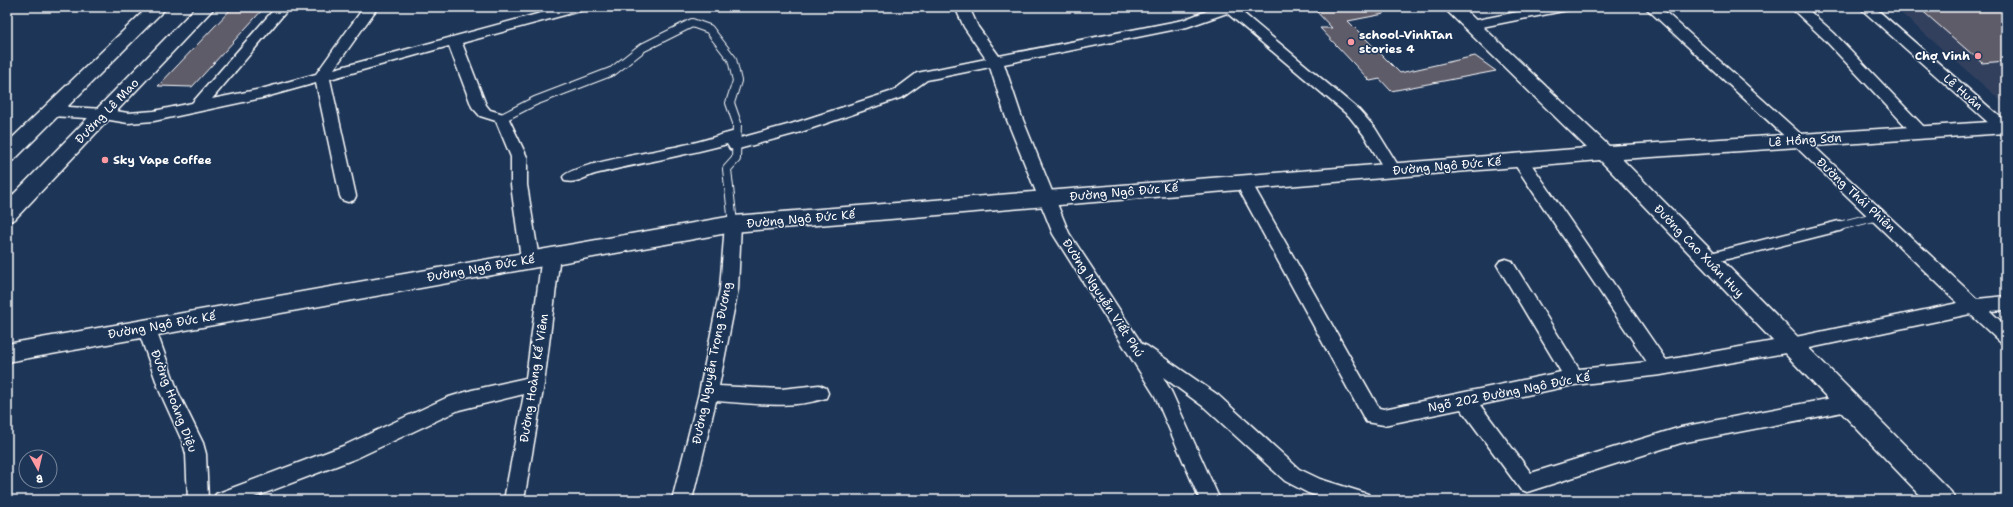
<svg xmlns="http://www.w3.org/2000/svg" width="2013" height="507" viewBox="0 0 2013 507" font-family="'Shantell Sans',sans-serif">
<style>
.built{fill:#31415d}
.building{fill:#5f5c6a;stroke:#fff}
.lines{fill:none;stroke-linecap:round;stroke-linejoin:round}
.service-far1-casing{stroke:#fff;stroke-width:10}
.service-casing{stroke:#fff;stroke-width:13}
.minor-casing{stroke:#fff;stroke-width:3}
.tertiary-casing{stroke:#fff;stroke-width:3}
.service-far1{stroke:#1d3557;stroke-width:8}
.service{stroke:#1d3557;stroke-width:10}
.minor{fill:#1d3557;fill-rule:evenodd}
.tertiary{fill:#1d3557;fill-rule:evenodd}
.poi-dot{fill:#ff9aa2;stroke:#1d3557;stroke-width:1.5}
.labels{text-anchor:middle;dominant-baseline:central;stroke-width:3;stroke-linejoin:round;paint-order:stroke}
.poi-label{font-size:12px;font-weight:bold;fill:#fff;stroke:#1d3557;text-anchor:start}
.street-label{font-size:12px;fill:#fff;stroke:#1d3557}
</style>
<rect width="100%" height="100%" fill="#1d3557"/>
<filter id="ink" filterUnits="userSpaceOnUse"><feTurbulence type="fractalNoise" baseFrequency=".025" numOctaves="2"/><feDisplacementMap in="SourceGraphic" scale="8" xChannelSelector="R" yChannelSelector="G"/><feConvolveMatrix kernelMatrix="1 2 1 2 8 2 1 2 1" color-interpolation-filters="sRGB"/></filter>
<g filter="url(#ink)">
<polygon class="built" points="1894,7 2006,7 2006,105"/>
<g class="building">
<polygon points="233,7 265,7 192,87 158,86"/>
<polygon points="1336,7 1384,7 1384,14 1348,21 1400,73 1475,56 1496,71 1391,91 1380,79 1370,81 1320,28 1332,28 1316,11"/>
<polygon points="1918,7 2006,7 2006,61 1982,63"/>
</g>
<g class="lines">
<g class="service-far1-casing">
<g id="service-far1">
<polyline points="502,118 535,101 613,71 642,48 692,23 709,29 732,59 737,81 730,103 737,123 736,159 727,169 733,224"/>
<polyline points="1835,227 1878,216"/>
</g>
</g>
<g class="service-casing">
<polyline id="service" points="1707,259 1839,226"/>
</g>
<g class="minor-casing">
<g id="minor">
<polygon points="276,7 290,7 212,99 261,89 316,74 364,7 378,7 334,69 563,7 585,7 583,10 462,43 486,105 490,110 507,115 527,157 527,185 539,259 536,263 530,265 524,263 521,259 511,185 511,157 496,121 480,116 472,107 449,46 330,79 356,196 354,200 348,202 342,200 340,196 316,83 262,98 154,121 128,123 104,119 51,116 46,114 44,111 46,108 51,106 104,109 128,113 154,111 192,103"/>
<path d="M955 7H969L978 27 999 56 1183 20 1217 7H1236L1359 110 1375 128 1401 170 1399 174 1393 175 1387 174 1364 135 1349 116 1227 13 1187 27 1004 64 1021 115 1069 233 1142 344 1147 346 1218 395 1299 469 1320 479 1368 494 1371 500H1329L1308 493 1285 481 1204 407 1163 377 1172 393 1220 500H1200L1155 396 1053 234 1005 115 990 67 927 80 903 97 801 132 735 150 730 149 727 144C683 156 639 163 595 174 585 177 576 184 565 181L563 177C571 164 664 150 684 145 700 142 716 136 732 132L737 133 740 138 791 124 893 91 917 73 986 59 964 27Z"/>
<polygon points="1542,7 1570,7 1568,10 1563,11 1472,29 1467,28 1465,25 1467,22"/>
<polygon points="1645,7 1660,7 1803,136 1977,299 2006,296 2006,310 1990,311 2006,326 2006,344 2000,342 1970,314 1791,352 1661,375 1574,385 1480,405 1531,473 1681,427 1848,395 1855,397 1858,403 1855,409 1848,411 1681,443 1527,492 1520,489 1461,409 1384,425 1366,422 1235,182 1237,178 1243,177 1249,178 1379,408 1384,409 1561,372 1497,265 1500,261 1506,259 1512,261 1579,369 1647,362 1511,159 1513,155 1519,154 1525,155 1666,360 1791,338 1958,303 1793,144"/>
<polygon points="1790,7 1805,7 1834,33 1925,128 1928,132 1925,136 1920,137 1915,136 1824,39"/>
<polygon points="1859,7 1874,7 2006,122 2006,135 2001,134"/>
<path d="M733 218 739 220 741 224 738 289 719 386 781 389 819 385 826 388 828 393 826 398C791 410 751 403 716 401L692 500H672L699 393 720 289 725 224 727 220Z"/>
<polygon points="551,249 557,251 560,255 544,384 524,500 504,500 524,394 459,410 357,458 247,500 213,500 216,494 343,446 446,398 472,390 526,378 542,255 545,251"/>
<polygon points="146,320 152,322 155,327 178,392 203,443 206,454 208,500 188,500 186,454 183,443 160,392 137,327 140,322"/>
</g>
</g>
<g class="tertiary-casing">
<g id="tertiary">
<polygon points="148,7 167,7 14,160 7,162 7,143"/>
<polygon points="196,7 215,7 15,219 7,222 7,201"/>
<polygon points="1443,7 1462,7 1609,146 2006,121 2006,133 1622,159 1951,492 1955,500 1925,500 1600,160 733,232 7,362 7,344 733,216 1587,148"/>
</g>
</g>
<use href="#service-far1" class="service-far1"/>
<use href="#service" class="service"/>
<use href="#minor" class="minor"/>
<use href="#tertiary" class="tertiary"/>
</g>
</g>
<g class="poi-dot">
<circle cx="1351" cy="42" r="4"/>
<circle cx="1978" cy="56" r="4"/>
<circle cx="105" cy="160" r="4"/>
</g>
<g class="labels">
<g class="poi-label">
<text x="1359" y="35">school-VinhTan<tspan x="1359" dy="14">stories 4</tspan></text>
<text x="1970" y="56" text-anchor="end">Chợ Vinh</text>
<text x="113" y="160">Sky Vape Coffee</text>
</g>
<g class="street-label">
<text transform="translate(1963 92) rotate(41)">Lê Huân</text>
<text transform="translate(107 111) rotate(-46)">Đường Lê Mao</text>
<text transform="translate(1805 140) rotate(-4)">Lê Hồng Sơn</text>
<text transform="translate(1447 166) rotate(-5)">Đường Ngô Đức Kế</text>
<text transform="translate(1124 192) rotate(-5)">Đường Ngô Đức Kế</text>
<text transform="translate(1856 195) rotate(43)">Đường Thái Phiên</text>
<text transform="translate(801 219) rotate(-5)">Đường Ngô Đức Kế</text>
<text transform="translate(1699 251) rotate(46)">Đường Cao Xuân Huy</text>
<text transform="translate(481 268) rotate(-10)">Đường Ngô Đức Kế</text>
<text transform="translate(1103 298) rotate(57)">Đường Nguyễn Viết Phú</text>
<text transform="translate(162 325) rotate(-10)">Đường Ngô Đức Kế</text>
<text transform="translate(712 363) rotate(-79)">Đường Nguyễn Trọng Đương</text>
<text transform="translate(534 378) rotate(-81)">Đường Hoàng Kế Viêm</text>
<text transform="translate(1509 392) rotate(-11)">Ngõ 202 Đường Ngô Đức Kế</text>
<text transform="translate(174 401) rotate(69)">Đường Hoàng Diệu</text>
</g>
</g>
<rect width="2013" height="507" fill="none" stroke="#1d3557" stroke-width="24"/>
<rect x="12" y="12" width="1989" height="483" fill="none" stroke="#fff" stroke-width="1.5" filter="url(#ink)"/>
<g transform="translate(38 469) rotate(172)"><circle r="19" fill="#1d3557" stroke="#77869a"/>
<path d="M0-3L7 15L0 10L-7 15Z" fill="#ff9aa2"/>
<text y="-6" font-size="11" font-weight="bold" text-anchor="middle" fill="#ffffff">B</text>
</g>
</svg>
